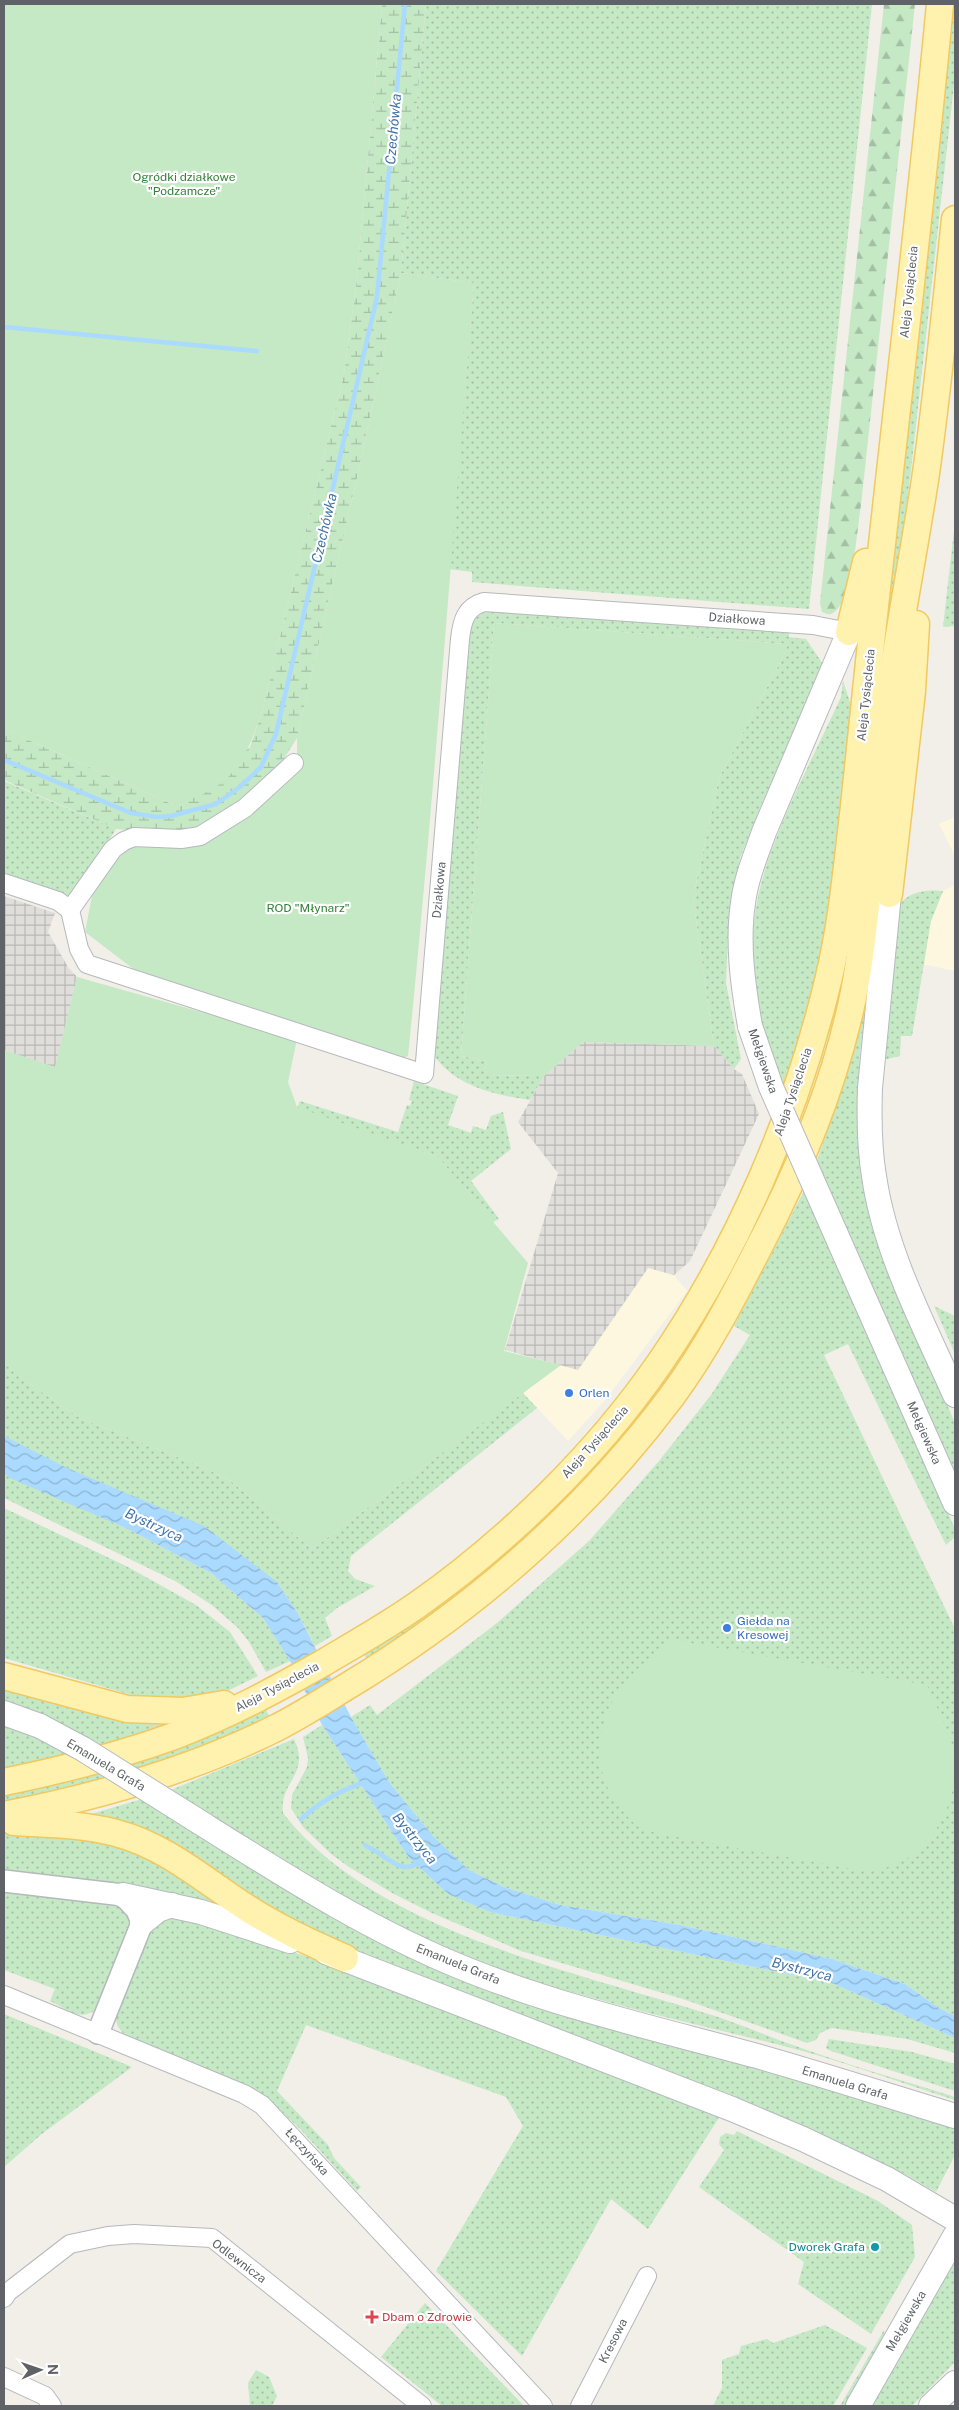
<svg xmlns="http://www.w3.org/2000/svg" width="959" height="2410" viewBox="0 0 959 2410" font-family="'Public Sans',sans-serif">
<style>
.commercial{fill:#fef7e0}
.industrial{fill:url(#industrial-grid)}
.grass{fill:url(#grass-dots)}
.forest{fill:url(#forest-firs)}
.wetland{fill:url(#wetland-marsh)}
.garden{fill:#c5e8c5}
.water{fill:url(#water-waves)}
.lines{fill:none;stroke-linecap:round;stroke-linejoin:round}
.stream{stroke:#aadaff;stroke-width:4.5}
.minor-casing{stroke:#b5b8bc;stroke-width:20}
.tertiary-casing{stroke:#b5b8bc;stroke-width:24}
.secondary-casing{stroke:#b6babf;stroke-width:26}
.primary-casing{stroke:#f2c960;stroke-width:29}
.minor{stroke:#fff;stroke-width:18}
.tertiary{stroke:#fff;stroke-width:21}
.secondary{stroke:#fff;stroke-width:24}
.primary{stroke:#fff2af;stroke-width:26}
.secondary-bridge-casing{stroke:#b6babf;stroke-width:26;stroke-linecap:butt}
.secondary-bridge{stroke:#fff;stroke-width:24}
.shop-dot{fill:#3f7fe0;stroke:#fff;stroke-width:2}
.culture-dot{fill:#0f9aa8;stroke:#fff;stroke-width:2}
.health-dot{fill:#e0444e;stroke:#fff;stroke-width:2}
.labels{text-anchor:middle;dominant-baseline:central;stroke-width:4.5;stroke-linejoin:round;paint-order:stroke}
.park-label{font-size:12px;fill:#348238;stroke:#fff}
.street-label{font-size:12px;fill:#5f6368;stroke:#fff}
.shop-label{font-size:12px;fill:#366cbe;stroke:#fff;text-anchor:start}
.culture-label{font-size:12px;fill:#0d838f;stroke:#fff;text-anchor:end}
.health-label{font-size:12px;fill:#be3a42;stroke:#fff;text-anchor:start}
.water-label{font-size:14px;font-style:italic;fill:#4174aa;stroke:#fff}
</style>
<defs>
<pattern id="industrial-grid" width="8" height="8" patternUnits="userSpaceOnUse" patternTransform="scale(1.25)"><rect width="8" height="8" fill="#e0deda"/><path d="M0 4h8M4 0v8" fill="none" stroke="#b9b8b5"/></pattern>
<pattern id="grass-dots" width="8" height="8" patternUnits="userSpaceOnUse" patternTransform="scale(1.25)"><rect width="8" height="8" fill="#c5e8c5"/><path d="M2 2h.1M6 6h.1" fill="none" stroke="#a3c0a4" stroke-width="1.8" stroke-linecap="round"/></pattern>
<pattern id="forest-firs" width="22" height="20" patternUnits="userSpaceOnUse" patternTransform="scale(1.25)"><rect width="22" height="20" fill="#c5e8c5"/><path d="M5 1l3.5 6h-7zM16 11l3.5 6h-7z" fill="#a3c0a4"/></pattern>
<pattern id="wetland-marsh" width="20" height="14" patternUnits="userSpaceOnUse" patternTransform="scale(1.25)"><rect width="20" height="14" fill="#c5e8c5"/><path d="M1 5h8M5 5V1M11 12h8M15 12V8" fill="none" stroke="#a3c0a4"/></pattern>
<pattern id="water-waves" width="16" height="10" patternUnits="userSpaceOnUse" patternTransform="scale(1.25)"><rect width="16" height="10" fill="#aadaff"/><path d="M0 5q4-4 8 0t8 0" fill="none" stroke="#8eb4d2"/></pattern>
</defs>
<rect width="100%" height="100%" fill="#f1efe8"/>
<g class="commercial">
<polygon points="955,817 955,856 939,824"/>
<polygon points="955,885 955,971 922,964 931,921 943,891"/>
<polygon points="648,1268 674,1275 687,1291 606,1399 568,1441 523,1393 561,1365 578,1370"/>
</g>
<g class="industrial">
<polygon points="4,896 55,913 48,932 68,967 77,977 55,1068 4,1050"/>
<polygon points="583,1042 714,1046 734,1069 742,1074 759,1114 690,1261 674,1275 648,1268 578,1370 505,1350 558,1173 518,1122 544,1076"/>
</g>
<g class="grass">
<polygon points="426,4 872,4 809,609 472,582 472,572 449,569 474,283 401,273"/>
<polygon points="950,4 955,4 955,76 911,470 882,693 875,692"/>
<polygon points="954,531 955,626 943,627"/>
<path d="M494 610 789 631V637L806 639 825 667 762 803 740 858 729 911 726 983 741 1059 734 1069 714 1046 693 898 719 778 786 651 787 644 494 623 461 1056 487 1061 484 1075 544 1076 530 1100C495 1095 454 1086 433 1054L467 634C472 619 478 613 494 610Z"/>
<path d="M843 681 852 708 825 951 785 1097C777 1076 766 1054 761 1033 751 989 749 941 758 897 772 831 813 759 841 697Z"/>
<polygon points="4,781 116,829 73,899 4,873"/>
<path d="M943 891 931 921 912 1036H901L900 1056 883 1060 898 908C905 892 926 889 943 891Z"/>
<polygon points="867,1001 860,1053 857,1120 861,1175 869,1214 888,1268 955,1423 955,1479 816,1164 844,1081"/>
<polygon points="414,1081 458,1096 448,1125 471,1133 473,1126 486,1130 491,1116 503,1112 511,1149 471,1181 499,1219 493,1222 438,1157 297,1108 300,1101 398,1132 407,1105 410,1106 412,1101 409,1100"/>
<polygon points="786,1149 794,1164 750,1253 650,1411 524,1547 369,1662 363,1653 567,1487"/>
<polygon points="804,1191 955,1529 955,1537 946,1545 848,1344 824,1355 955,1629 955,2016 939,2008 905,1984 832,1959 680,1925 560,1905 504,1887 469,1870 433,1836 389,1782 351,1717 370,1705 377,1715 497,1623 590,1540 659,1461 711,1395 750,1335 734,1326"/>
<polygon points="934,1306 955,1316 955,1354"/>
<polygon points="4,1363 21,1378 80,1418 207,1469 232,1482 312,1549 523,1393 537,1408 351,1556 348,1571 355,1579 375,1586 337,1608 325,1618 332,1636 315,1646 297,1612 277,1582 4,1436"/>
<polygon points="4,1473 130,1530 211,1573 263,1618 290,1661 266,1672 249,1642 238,1628 213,1606 177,1582 4,1498"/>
<polygon points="4,1508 126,1566 196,1605 230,1632 258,1676 211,1699 145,1699 4,1658"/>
<polygon points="4,1684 187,1719 103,1747 4,1702"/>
<polygon points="265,1708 271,1719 139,1772 4,1804 4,1792"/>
<polygon points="4,1722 72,1756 4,1772"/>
<polygon points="322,1725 409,1858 448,1894 490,1912 832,1983 955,2038 955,2053 907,2039 832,2028 820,2033 816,2040 807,2043 683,1999 521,1951 432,1913 394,1894 349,1867 331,1854 303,1827 291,1808 292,1795 307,1767 308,1758 303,1737"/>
<path d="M294 1739C311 1775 279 1781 283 1813 375 1932 578 1972 715 2016 745 2026 774 2039 804 2049 854 2067 905 2081 955 2097V2100C895 2081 834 2058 772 2043 664 2017 556 1993 452 1951 354 1912 260 1847 171 1790Z"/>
<polygon points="142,1799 323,1911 767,2068 955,2127 955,2155 936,2192 903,2173 785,2120 353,1951 81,1817"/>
<polygon points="25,1831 126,1843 239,1912 168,1895 85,1879 4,1872 4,1834"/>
<path d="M4 1892 116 1903 129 1911 131 1930 100 2008C78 2022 71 2011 50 2001L55 1989 4 1970Z"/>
<path d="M175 1916C361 1967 540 2045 720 2116L648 2229 611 2199 522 2356 436 2271 523 2126 506 2097 306 2025 277 2091 328 2145 334 2158 361 2187 357 2191 301 2130 272 2103 125 2036 117 2025 115 2013 141 1944 156 1921Z"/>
<polygon points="4,2014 132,2067 43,2133 4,2167"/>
<polygon points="829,2039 912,2052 955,2064 955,2091 831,2051 826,2048"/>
<polygon points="737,2131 878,2201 912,2225 915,2257 871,2334 798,2284 804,2262 699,2187 724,2150 719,2144 720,2137 726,2133 734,2135"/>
<polygon points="954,2260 955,2362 912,2406 872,2406"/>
<polygon points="425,2303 524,2406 442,2406 381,2357"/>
<polygon points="825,2325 867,2348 833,2406 713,2406 722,2388 722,2360 739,2354 741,2346 767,2339 773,2343"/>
<polygon points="884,2330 885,2336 845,2406 840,2406"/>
<polygon points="256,2370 269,2377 277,2396 272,2406 250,2406 248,2383"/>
</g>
<path class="forest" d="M884 4H915L861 505C857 528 853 602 833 613 829 616 826 613 822 612L820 603Z"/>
<polygon class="wetland" points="382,4 426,4 401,273 357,478 297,738 270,781 242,807 185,836 116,829 4,780 4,729 172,804 250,747 262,711 344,373 356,287"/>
<g class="garden">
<path d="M4 4H382L356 287 344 373 262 711C244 765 230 791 172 804L4 729Z"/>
<path d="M401 273 474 283C452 540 434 799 408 1056L400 1059 140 974 85 932 92 896 117 851 128 843 217 834 297 772V738L357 478Z"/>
<polygon points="494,623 787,644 786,651 719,778 693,898 714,1046 583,1042 544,1076 484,1075 487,1061 461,1056"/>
<polygon points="77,977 297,1039 288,1082 297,1107 438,1157 528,1263 504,1351 561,1365 312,1549 232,1482 207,1469 80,1418 21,1378 4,1363 4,1050 55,1067"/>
<path d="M674 1640 927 1685C937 1708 949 1731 955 1756 959 1803 931 1856 885 1868 872 1871 859 1869 847 1868L661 1834C654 1832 646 1831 639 1827 631 1822 624 1812 618 1805 590 1768 596 1722 622 1686 635 1668 657 1654 674 1640Z"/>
</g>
<polygon class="water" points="4,1436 67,1468 204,1526 277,1582 297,1612 351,1717 389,1782 433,1836 469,1870 504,1887 560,1905 680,1925 832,1959 905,1984 939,2008 955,2016 955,2038 832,1983 490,1912 448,1894 409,1858 322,1725 290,1661 263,1618 211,1573 130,1530 10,1478 4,1473"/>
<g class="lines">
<g class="stream">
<polyline points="4,327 257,351"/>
<polyline points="4,760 131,813 157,817 171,816 216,804 240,787 261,767 276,734 377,297 405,4"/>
<path d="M301 1819C319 1803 342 1789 366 1782"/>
<path d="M365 1845C370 1849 375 1850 380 1854 394 1863 405 1874 420 1861"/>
</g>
<g class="minor-casing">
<g id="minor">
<path d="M4 883 58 901 70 910 79 949 87 964 424 1074 460 639C462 622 465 607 484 602L813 625 849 632"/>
<polyline points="70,910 113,849 124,841 134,837 181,839 200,836 245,808 294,763"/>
<polyline points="4,1995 244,2094 262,2105 543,2406"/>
<polyline points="4,2298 8,2292 70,2244 108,2236 134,2234 212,2238 422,2406"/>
<polyline points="4,2377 45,2396 52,2406"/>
<polyline points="580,2406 647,2276"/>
</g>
</g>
<g class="tertiary-casing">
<polyline id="tertiary" points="4,1881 123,1895 137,1910 142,1923 98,2033"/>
</g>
<g class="secondary-casing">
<g id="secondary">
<path d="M889 894 870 1088C869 1118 869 1147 874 1176 885 1253 924 1325 955 1395"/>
<path d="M750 1026C743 986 737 943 743 903 746 878 756 855 764 832L849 632"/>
<polyline points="865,1300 955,1503"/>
<polyline points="4,1713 40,1726"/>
<path d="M193 1818C282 1874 370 1931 468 1970 561 2007 661 2030 757 2056 824 2075 889 2096 955 2116"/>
<polyline points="123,1895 201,1912 290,1941"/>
<polyline points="142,1923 158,1910 172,1905"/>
<polyline points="326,1952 732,2109 803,2139 887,2179 955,2219"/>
<polyline points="858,2406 955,2236"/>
<polyline points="931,2406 955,2383"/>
</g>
</g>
<g class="primary-casing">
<g id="primary">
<polyline points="849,632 866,562"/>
<polyline points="889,894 912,691 916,624"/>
<polyline points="4,1676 127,1709 183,1711 224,1704"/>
<path d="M4 1782C62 1770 119 1756 174 1736 227 1716 275 1690 323 1663 355 1644 387 1626 417 1605 508 1541 596 1455 659 1364 737 1251 796 1115 828 981 842 924 847 865 854 806 863 722 871 638 881 553 901 370 923 187 940 4"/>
<path d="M4 1815C97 1797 190 1771 276 1728 300 1716 323 1701 346 1687 472 1611 583 1515 672 1396 706 1350 733 1298 759 1247 797 1174 829 1098 848 1019 859 976 863 932 868 888 875 823 881 759 890 695 900 620 915 547 926 473 938 389 946 303 955 219"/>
<path d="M14 1822C48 1824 83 1824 116 1833 166 1846 205 1881 247 1908 278 1928 311 1943 345 1958"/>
</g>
</g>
<use href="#minor" class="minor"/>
<use href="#tertiary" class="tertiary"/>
<use href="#secondary" class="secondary"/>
<use href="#primary" class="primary"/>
<g class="secondary-bridge-casing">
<g id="secondary-bridge">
<polyline points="750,1026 771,1087 865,1300"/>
<polyline points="40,1726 83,1749 193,1818"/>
</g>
</g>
<use href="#secondary-bridge" class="secondary-bridge"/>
</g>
<g class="shop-dot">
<circle cx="569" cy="1393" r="5"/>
<circle cx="727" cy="1628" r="5"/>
</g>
<circle class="culture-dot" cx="875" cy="2247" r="5"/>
<path class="health-dot" d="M369.5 2309.5h5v5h5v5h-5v5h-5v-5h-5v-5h5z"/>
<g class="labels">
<g class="park-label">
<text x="184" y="177">Ogródki działkowe<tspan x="184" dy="14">"Podzamcze"</tspan></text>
<text x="308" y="908">ROD "Młynarz"</text>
</g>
<g class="street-label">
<text transform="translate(909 292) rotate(-84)">Aleja Tysiąclecia</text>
<text transform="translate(737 619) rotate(4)">Działkowa</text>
<text transform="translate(866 695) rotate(-84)">Aleja Tysiąclecia</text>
<text transform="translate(439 890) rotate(-85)">Działkowa</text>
<text transform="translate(763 1061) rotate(71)">Mełgiewska</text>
<text transform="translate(793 1092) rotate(-71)">Aleja Tysiąclecia</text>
<text transform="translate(924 1433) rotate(66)">Mełgiewska</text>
<text transform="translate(595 1442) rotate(-48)">Aleja Tysiąclecia</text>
<text transform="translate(277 1687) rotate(-28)">Aleja Tysiąclecia</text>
<text transform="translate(106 1765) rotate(31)">Emanuela Grafa</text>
<text transform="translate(458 1964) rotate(22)">Emanuela Grafa</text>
<text transform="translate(845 2083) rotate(17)">Emanuela Grafa</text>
<text transform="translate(307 2152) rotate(48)">Łęczyńska</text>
<text transform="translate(239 2261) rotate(37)">Odlewnicza</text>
<text transform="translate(906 2321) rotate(-60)">Mełgiewska</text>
<text transform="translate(613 2341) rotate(-63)">Kresowa</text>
</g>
<g class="shop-label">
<text x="579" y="1393">Orlen</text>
<text x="737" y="1621">Giełda na<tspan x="737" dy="14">Kresowej</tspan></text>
</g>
<g class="culture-label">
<text x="865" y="2247">Dworek Grafa</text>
</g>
<g class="health-label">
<text x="382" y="2317">Dbam o Zdrowie</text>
</g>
<g class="water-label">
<text transform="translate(393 129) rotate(-85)">Czechówka</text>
<text transform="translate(324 528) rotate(-77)">Czechówka</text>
<text transform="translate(154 1525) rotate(25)">Bystrzyca</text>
<text transform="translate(415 1838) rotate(51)">Bystrzyca</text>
<text transform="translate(802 1969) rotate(14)">Bystrzyca</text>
</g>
</g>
<rect width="959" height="2410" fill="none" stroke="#5f6368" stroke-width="10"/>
<g transform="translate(40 2370) rotate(88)" stroke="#ffffff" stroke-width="4" paint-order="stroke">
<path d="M0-4L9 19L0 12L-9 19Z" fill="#5f6368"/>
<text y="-8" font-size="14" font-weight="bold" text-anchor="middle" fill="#5f6368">N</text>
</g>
</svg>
